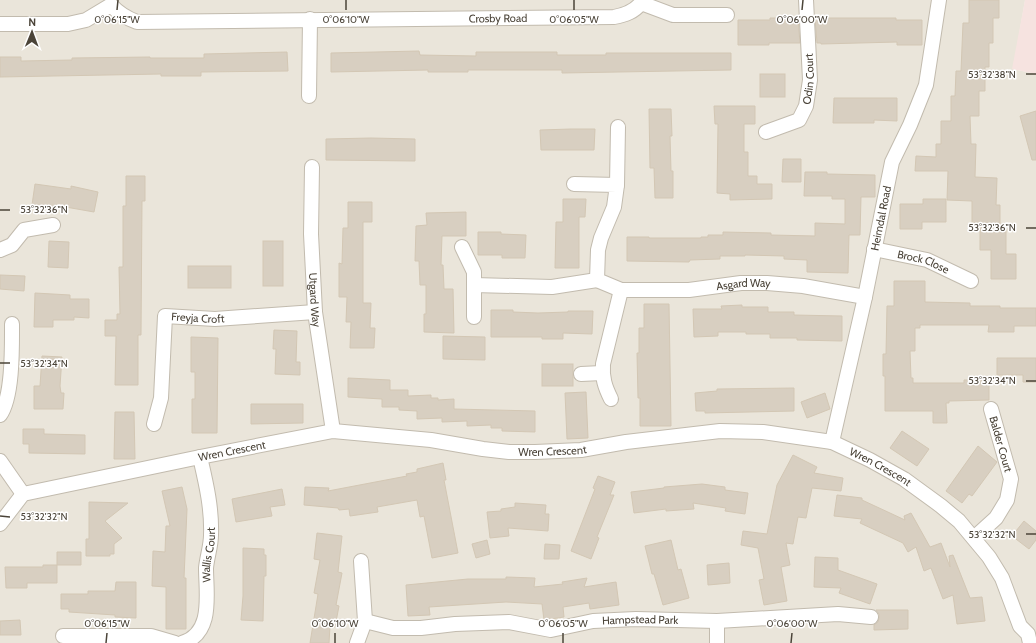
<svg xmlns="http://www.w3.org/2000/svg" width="1036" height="643" viewBox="0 0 1036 643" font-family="Cabin,sans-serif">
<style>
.residential{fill:#eae5da}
.medical{fill:#f6e3e0}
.building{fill:#d8cfc1;stroke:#d3c7b4}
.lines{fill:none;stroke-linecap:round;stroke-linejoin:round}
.minor-casing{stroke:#c2bbae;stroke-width:16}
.minor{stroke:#fff;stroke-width:14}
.ticks{fill:none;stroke:#4b4439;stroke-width:1.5}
.labels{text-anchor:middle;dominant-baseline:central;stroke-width:3;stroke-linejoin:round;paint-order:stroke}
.street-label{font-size:11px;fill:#4b4439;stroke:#fff}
.ticks-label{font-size:10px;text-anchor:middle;fill:#4b4439;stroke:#fff;stroke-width:3;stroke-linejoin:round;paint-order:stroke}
</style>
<rect width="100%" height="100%" fill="#f6f3ec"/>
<polygon class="residential" points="0,0 1025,0 1013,69 1036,74 1036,643 0,643"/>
<polygon class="medical" points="1025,0 1036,0 1036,74 1012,69"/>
<g class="building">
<polygon points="969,0 999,0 999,18 993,18 993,43 989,43 989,67 985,67 985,91 979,91 979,116 970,116 971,144 976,144 975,177 997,178 996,205 1000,205 1000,229 1006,229 1006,254 1016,254 1016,279 991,279 991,250 980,250 980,225 972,225 972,201 947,200 948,171 915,171 916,156 936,157 936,144 941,144 941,121 951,121 951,96 955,96 956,71 961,71 963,23 969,23"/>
<polygon points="770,18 798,18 800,43 769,43 769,45 738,45 738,20 770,20"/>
<polygon points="815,18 896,18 896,20 922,20 922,45 897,45 897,42 821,44 821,43 817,43"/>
<polygon points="419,51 420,55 476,56 476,52 557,52 557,55 606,55 606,53 731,53 731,70 562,73 562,70 468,70 468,72 428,72 428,70 331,72 331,53"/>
<polygon points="287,52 288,71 201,72 201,76 161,76 161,74 0,77 0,57 21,57 21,61 72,60 72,58 150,57 150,58 204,58 204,54"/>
<rect x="760" y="74" width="25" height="23"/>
<polygon points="834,98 897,98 897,121 874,120 874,123 833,123"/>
<polygon points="714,106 755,106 755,124 744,124 744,152 748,152 748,176 757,176 757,184 772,184 772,199 730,200 730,194 717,193 718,124 715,124"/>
<polygon points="649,109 671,109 672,136 670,136 671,171 673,171 673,198 655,198 654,168 650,168"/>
<polygon points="1036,111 1036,160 1032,160 1020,116"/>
<polygon points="571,129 595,129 594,150 541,150 540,130"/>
<polygon points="371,138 415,139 415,161 326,160 326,139"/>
<polygon points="783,159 801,159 801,182 782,182"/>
<polygon points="805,172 827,172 827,174 875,175 875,197 861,197 860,235 849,235 848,273 807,272 807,260 784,259 784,256 745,255 745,256 720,256 720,259 690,260 689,262 627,261 627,237 649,237 649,238 701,238 701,237 708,237 708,235 723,235 723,232 771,233 771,235 815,236 815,223 845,224 845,199 832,199 832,196 804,196"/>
<polygon points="126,176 145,176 145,201 142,201 141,335 138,335 138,385 115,385 116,336 105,336 105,320 117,320 117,314 120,314 119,267 123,267 123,206 126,206"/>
<polygon points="35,184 71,189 71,186 98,192 94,212 60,206 59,209 32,205"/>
<polygon points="563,199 586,199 585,217 579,217 579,268 555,268 556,222 563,222"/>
<polygon points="923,199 946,199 946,222 922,222 922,229 900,229 900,204 923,204"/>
<polygon points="348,202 372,202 372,222 363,222 363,303 371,303 370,328 375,328 374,348 350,348 351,322 346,322 347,297 339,297 339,263 342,264 343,228 348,228"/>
<polygon points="466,212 466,236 442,236 441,265 443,265 444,289 453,289 454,333 424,332 424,314 426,314 426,285 420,285 419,261 415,261 416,226 427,225 426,213"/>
<polygon points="478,232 501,232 501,234 526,235 525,258 502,258 502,255 478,255"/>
<polygon points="49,241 69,242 68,268 48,267"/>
<rect x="263" y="241" width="20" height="45"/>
<rect x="188" y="266" width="43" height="22"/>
<polygon points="0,275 25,276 24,291 0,289"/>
<polygon points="894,281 925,281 925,302 970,303 970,306 1000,306 1000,308 1036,308 1036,326 1014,326 1014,332 988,332 989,325 920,325 920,328 915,328 915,351 910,351 911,378 913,378 913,383 964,383 964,380 989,380 989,400 949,401 949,403 946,403 947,423 933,423 933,411 885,411 885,376 883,376 883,354 886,354 887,306 894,306"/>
<polygon points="35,293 70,295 70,299 89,299 89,318 74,317 74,320 53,320 53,327 34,327"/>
<polygon points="644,304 669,304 671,426 640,426 640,398 638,398 637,353 639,353 639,328 644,328"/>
<polygon points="742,305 742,307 768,307 768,312 794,312 794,315 842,316 842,341 797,340 797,338 770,338 770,334 746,334 746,332 718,332 718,336 694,337 693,309 722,309 721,306"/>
<polygon points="491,310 513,310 513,312 538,313 568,312 568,311 593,311 592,334 563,333 563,339 542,339 542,337 491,337"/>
<polygon points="274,330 297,331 296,362 300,362 300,375 275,374 276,349 273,349"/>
<polygon points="443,336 485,337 485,360 443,359"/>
<polygon points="191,337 218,338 217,433 192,433 192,399 195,399 195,372 191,372"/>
<polygon points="42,356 62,357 60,386 61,393 64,393 63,409 34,409 34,386 40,386"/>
<polygon points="997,358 1036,358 1036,382 1023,382 1023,375 997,375"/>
<rect x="542" y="364" width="31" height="22"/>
<polygon points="348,378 390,380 390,390 408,390 408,396 431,395 431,398 438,398 438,400 454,399 454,409 535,411 535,432 502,431 502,428 491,428 491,425 467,426 467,421 442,422 442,418 417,419 417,411 399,410 399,407 382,407 382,399 348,397"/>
<polygon points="794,388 794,411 705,413 705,411 696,411 695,393 717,391 717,389"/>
<polygon points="586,392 588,438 567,439 565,393"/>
<polygon points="825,393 830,409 807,418 801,402"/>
<polygon points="251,404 303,404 303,423 251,424"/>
<polygon points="115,412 134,412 135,459 114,459"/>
<polygon points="23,429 44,429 44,434 85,435 85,454 29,453 29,444 23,444"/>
<polygon points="902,431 929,449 917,466 890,448"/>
<polygon points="978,446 997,462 972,496 969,494 962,503 946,491"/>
<polygon points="793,455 817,467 814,473 843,478 841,491 812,488 806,518 798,517 793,544 786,543 790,565 781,567 787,601 764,605 759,580 764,579 758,548 741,545 743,531 767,534 777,485"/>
<polygon points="443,463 446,480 444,480 458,553 432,558 424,516 420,517 417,500 377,507 378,512 350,516 349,509 339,510 338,508 304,505 305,487 329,488 328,491 407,476 406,474 417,472 417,469"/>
<polygon points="598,476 615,482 610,495 614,495 597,537 599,538 591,559 571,551 595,489 593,488"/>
<polygon points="702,484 725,487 725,490 748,493 745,514 725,511 726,508 693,503 694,509 666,511 666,509 634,513 631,492 664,488 664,487"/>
<polygon points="182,487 187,509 184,578 186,578 186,629 166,629 166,587 152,586 153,551 165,552 166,526 170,526 162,491"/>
<polygon points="282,489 285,505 270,507 272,516 236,522 232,499"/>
<polygon points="837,495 862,498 862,500 905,520 904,516 911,513 930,547 941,543 950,567 949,556 953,555 970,598 982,597 985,621 957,624 953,595 943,599 931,568 924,571 916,547 908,552 903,543 860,523 862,519 834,516"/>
<polygon points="89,502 128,503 105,521 122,538 114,544 114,554 110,554 110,556 86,556 86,539 89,539"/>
<polygon points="515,503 546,505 545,514 549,514 548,531 508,528 509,536 490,538 487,512 501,511 501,509 515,507"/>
<polygon points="1024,521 1036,531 1036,540 1029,549 1012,536"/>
<polygon points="317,533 342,536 338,572 342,573 336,605 339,606 335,627 330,626 329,643 310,643 318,594 314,593 320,560 314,559"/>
<polygon points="487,540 490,554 476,558 472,544"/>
<polygon points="671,540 678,570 681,569 689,598 663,605 654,574 652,574 645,546"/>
<polygon points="545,544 560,545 559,559 544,559"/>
<polygon points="243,548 264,549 264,555 266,555 266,576 264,576 263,621 241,620 243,596"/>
<polygon points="57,552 81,552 81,565 57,565 57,583 27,583 27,588 6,588 5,567 43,567 43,565 57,565"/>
<polygon points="815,557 838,558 838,570 877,584 870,604 839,593 841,588 814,587"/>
<polygon points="729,563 730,583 708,585 707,565"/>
<polygon points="506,577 535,578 534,587 563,584 562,582 587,578 584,587 616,582 619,605 590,609 589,603 563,607 564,617 544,620 542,604 506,602 429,607 430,615 408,616 406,585 468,579 506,579"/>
<polygon points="116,582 136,582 136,618 115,617 115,615 69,612 69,609 61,609 61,594 88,594 88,591 115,591"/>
<polygon points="876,610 908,610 908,629 874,630 874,625 878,622 879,618 879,614"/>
<polygon points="20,620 21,635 0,635 0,621"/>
</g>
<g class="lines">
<g class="minor-casing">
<g id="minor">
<path id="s1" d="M0 24H68L86 20 111 5C119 14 126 18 137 22L614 17C625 15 634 12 641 3L673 15H727"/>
<polyline points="309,96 310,19"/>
<path id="s2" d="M766 132 799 120 806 106 810 80 806 0"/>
<path id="s3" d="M312 167 311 234 315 312 333 431"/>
<path id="s4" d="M574 184 617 185 614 207 601 238 598 250 597 280 621 290H689L741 283H767L803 286 865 297"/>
<polyline points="617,185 618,127"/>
<polyline points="462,247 474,272 474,285"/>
<path id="s5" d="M874 249 927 260 971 281"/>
<polyline points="0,250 12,245 24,230 53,225"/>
<polyline points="474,317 474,285 552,287 597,280"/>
<polyline points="581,374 602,373"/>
<path d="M611 399C605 387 602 378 603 364L621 290"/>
<path d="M0 415C13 397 12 346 12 324"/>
<path id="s6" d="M154 424 161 398 165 316 215 319 315 312"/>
<path id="s7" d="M832 442 865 297 892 162 910 125 926 85 939 0"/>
<polyline points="0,461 23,494"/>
<path id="s8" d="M0 524 23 494 200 457 333 431 431 440 483 449 509 452H535L581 450 626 442 720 431 763 432 832 442 870 460 904 479 941 506 959 521 989 557 1002 578 1020 626 1028 634 1030 643"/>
<polyline points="974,538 996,518 1007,500 1011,479 991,409"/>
<path id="s9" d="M365 621 393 628H421L455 624 509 622 551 630 593 621 636 619 717 621 838 614 871 617"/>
<polyline points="63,636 151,636 175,643"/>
<path id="s10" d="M182 643C214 633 206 594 206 568 207 557 211 546 211 535 212 508 206 483 200 457"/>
<polyline points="357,643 365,621 361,561"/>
<polyline points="717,643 717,621"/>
</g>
</g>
<use href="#minor" class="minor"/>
</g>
<path class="ticks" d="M117 10 118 0M346 10V0M574 10V0M802 10 803 0M1026 74H1036M0 210H10M1026 228H1036M0 363H10M1026 381H1036M0 516 10 517M1026 534H1036M106 643 107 633M335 643V633M563 643V633M791 643 792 633"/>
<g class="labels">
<g class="street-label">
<text stroke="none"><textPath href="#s1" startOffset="508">Crosby Road</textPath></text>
<text stroke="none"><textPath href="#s2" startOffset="78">Odin Court</textPath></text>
<text stroke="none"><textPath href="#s7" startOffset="229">Heimdal Road</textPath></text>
<text stroke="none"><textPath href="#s5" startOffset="51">Brock Close</textPath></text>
<text stroke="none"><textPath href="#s4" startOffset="290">Asgard Way</textPath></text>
<text stroke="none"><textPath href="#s3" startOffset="133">Utgard Way</textPath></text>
<text stroke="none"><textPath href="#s6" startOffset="142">Freyja Croft</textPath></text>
<text transform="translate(1001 444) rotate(74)">Balder Court</text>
<text stroke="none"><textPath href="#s8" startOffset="575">Wren Crescent</textPath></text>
<text stroke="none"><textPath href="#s8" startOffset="251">Wren Crescent</textPath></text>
<text stroke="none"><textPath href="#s8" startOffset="911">Wren Crescent</textPath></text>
<text stroke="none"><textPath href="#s10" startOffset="99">Wallis Court</textPath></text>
<text stroke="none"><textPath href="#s9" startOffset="278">Hampstead Park</textPath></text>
</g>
</g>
<g class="ticks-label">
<text x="117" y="23">0°06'15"W</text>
<text x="346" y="23">0°06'10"W</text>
<text x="574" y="23">0°06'05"W</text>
<text x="802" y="23">0°06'00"W</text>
<text x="992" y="78">53°32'38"N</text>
<text x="44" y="213">53°32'36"N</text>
<text x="992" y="231">53°32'36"N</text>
<text x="44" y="367">53°32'34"N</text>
<text x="992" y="384">53°32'34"N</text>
<text x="44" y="520">53°32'32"N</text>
<text x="992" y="538">53°32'32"N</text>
<text x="107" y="627">0°06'15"W</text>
<text x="335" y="627">0°06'10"W</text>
<text x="563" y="627">0°06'05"W</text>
<text x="792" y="627">0°06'00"W</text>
</g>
<g transform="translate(32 32) rotate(1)" stroke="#ffffff" stroke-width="3" paint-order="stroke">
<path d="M0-3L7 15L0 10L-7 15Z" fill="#4b4439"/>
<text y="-6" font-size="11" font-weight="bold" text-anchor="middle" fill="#4b4439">N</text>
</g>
</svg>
